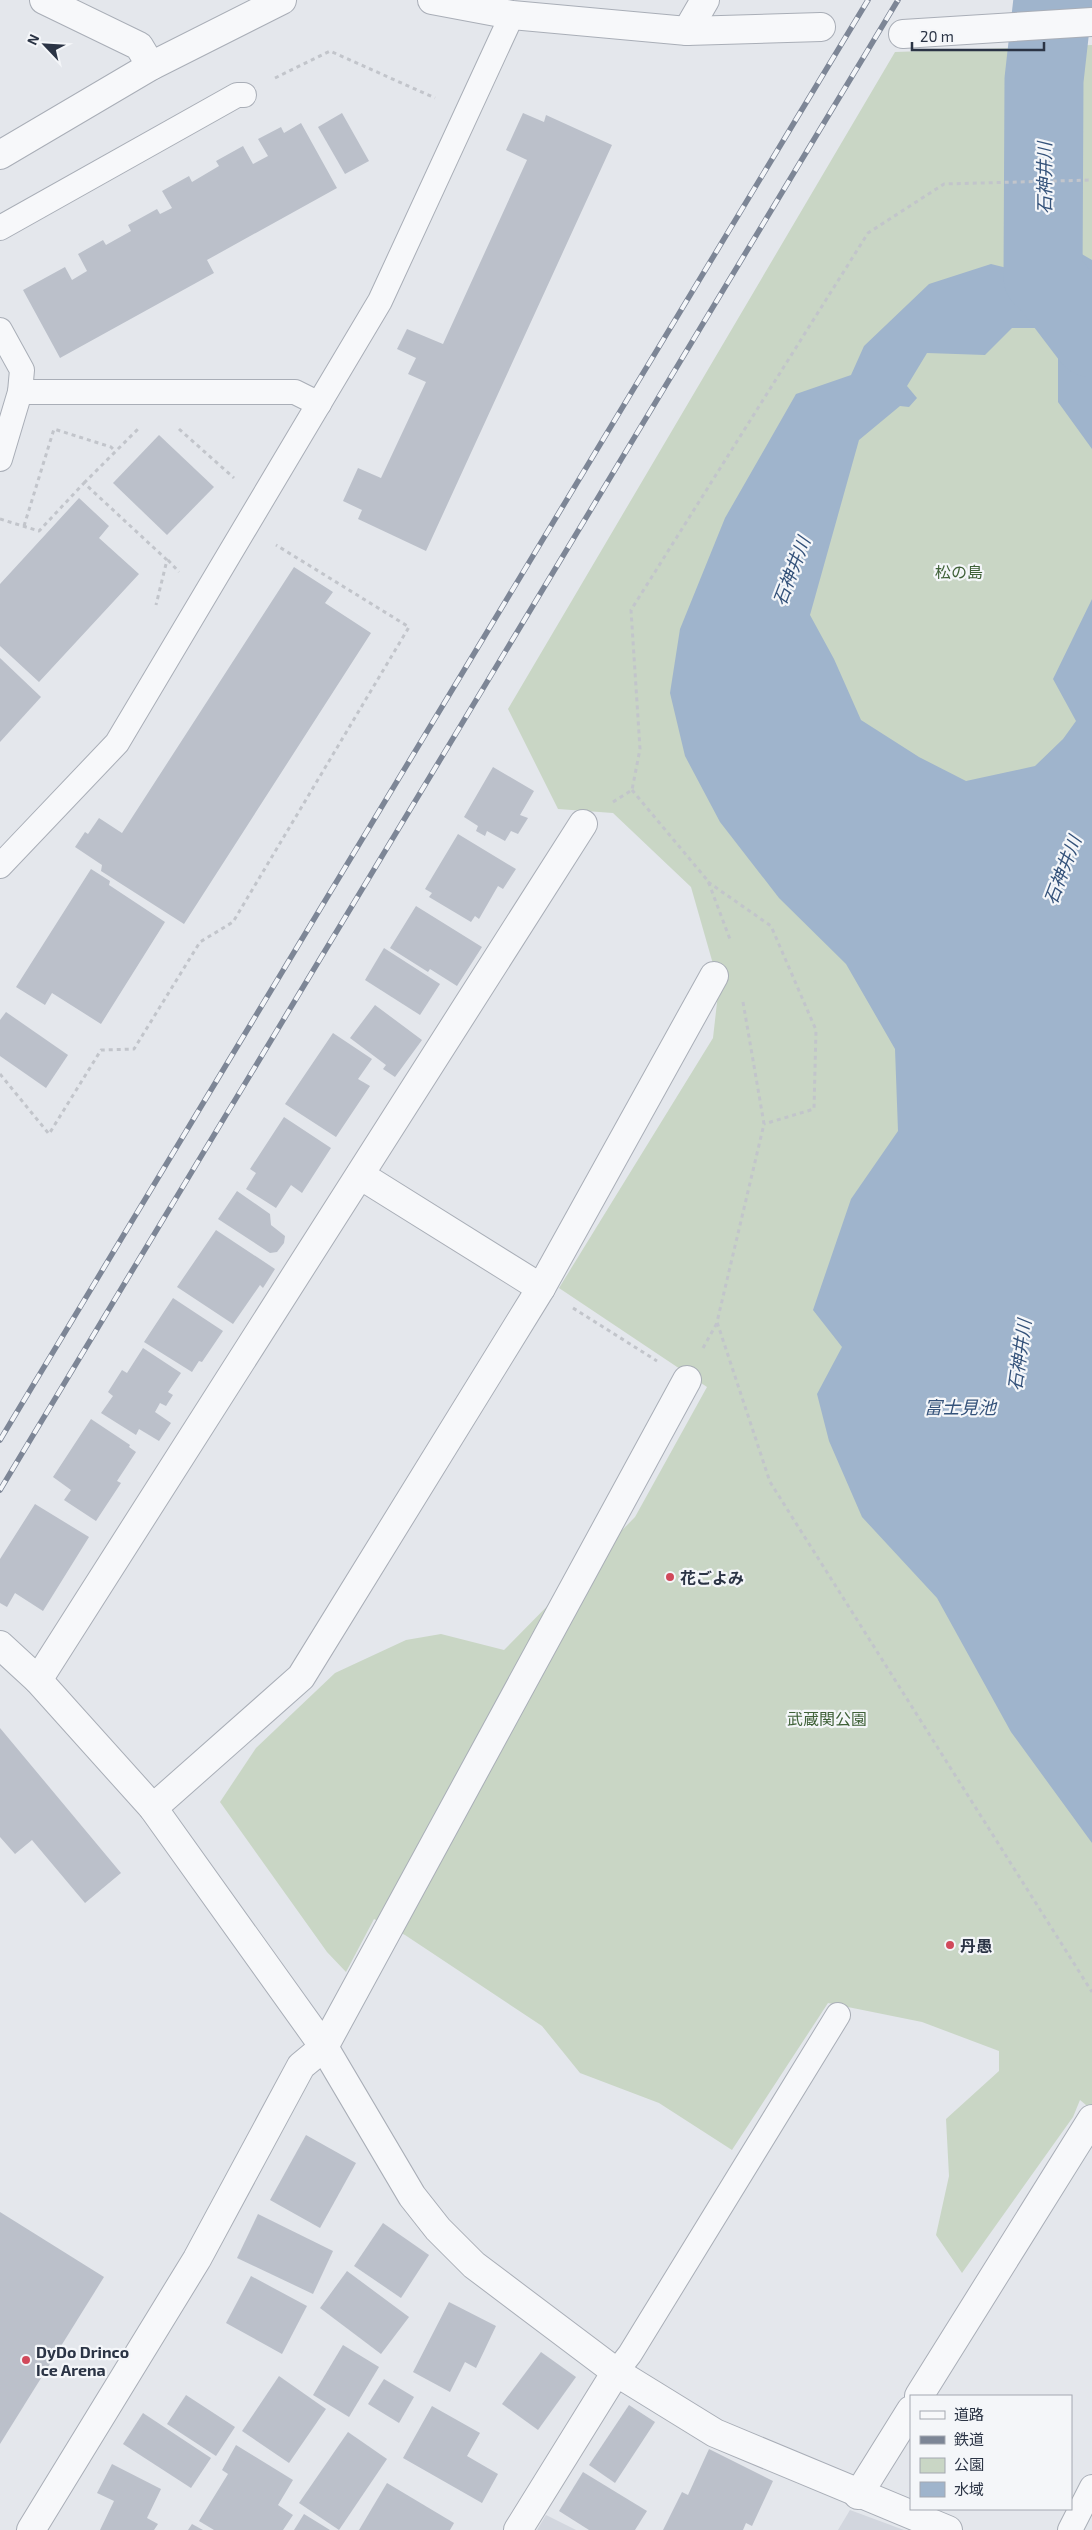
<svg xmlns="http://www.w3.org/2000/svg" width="1092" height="2530" viewBox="0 0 1092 2530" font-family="'Exo 2','Noto Sans JP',sans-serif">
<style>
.built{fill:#d2d6de}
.green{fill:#c9d6c5}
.water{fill:#9fb4cc}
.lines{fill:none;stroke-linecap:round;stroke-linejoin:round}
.river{stroke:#9fb4cc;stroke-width:79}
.building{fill:#bbc0ca}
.service-casing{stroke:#a9aeb7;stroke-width:26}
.minor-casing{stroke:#a9aeb7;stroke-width:30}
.path{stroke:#c2c5cb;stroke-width:3;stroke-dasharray:4 4;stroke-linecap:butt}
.service{stroke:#f7f8fa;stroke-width:24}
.minor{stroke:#f7f8fa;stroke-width:28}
.rail-casing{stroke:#7d8696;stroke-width:5.5}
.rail{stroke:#f4f6f9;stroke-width:4;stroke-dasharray:11;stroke-linecap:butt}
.poi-dot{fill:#d1495b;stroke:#f4f6f9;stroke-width:2}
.labels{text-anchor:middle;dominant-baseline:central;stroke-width:4.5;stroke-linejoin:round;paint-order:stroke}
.park-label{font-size:16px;fill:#3f6138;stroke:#f4f6f9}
.poi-label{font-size:16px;font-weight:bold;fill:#2b3445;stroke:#f4f6f9;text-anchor:start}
.water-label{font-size:18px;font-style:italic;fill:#34527a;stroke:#f4f6f9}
</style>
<rect width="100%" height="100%" fill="#e4e7ec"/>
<g class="built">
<polygon points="850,2510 904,2530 838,2530"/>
<polygon points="546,2515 576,2530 537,2530"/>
</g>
<polygon class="green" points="1092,45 1092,2110 1080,2100 1073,2117 962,2273 936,2235 949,2176 946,2119 999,2071 999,2051 922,2022 828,2003 732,2150 659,2103 580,2073 542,2026 405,1935 374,1919 346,1972 327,1952 220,1802 256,1748 335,1673 406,1640 441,1634 504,1650 635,1517 707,1387 559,1288 713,1038 719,985 691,887 613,813 558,809 508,709 895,52"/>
<polygon class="water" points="1068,246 1092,260 1092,449 1058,402 1058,328 1012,328 985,355 927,353 907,386 917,398 909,407 900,406 859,440 810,615 834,659 861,720 919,757 966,781 1035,766 1063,739 1076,721 1053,679 1092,599 1092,1843 1011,1732 937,1598 862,1517 829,1441 817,1394 842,1347 813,1310 851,1199 898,1131 895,1049 846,964 779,898 720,822 685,756 670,693 680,629 725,518 796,394 851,375 864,346 929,284 991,264 1023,272"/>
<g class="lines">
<polyline class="river" points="1053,0 1044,80 1043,277 1054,288 1092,338"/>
</g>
<g class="building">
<polygon points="342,113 369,161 345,174 318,127"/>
<polygon points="523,113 544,122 546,115 612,145 426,551 358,519 362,510 343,501 358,468 381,478 426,382 408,374 416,358 397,349 407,329 443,344 527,160 506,150"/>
<polygon points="301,123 337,188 207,260 214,273 60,358 23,290 65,267 72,280 87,271 78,254 103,240 106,245 131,231 128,225 157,209 160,214 172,208 162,191 189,176 192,182 219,166 216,161 243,146 253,164 268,156 258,139 281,127 284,133"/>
<polygon points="159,435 214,487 167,535 113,483"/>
<polygon points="79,498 109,526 99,538 139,574 39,682 0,646 0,584"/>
<polygon points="294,567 333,592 325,603 371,633 184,924 101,871 102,865 75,847 85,832 88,834 99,818 122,833"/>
<polygon points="0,658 41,697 0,742"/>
<polygon points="493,767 534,791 520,815 528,818 518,834 511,831 505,841 487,831 485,836 476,831 478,826 464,817"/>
<polygon points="458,834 516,869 503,889 498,886 479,919 475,916 471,922 429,897 432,893 425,889"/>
<polygon points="91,869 110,881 109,885 165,922 101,1024 52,993 45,1005 16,987"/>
<polygon points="416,906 482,947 457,986 430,969 428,972 390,948"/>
<polygon points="384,948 440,984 420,1015 365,980"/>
<polygon points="375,1005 422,1040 395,1077 383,1069 386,1065 350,1038"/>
<polygon points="6,1012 68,1055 46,1088 0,1056 0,1020"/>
<polygon points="333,1033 372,1059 358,1079 370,1086 336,1137 285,1104"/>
<polygon points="284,1117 331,1148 302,1193 291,1185 276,1208 246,1189 256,1173 250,1169"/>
<polygon points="237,1191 270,1214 271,1225 285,1236 284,1243 277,1252 270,1253 218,1219"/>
<polygon points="216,1230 275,1269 263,1288 260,1285 233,1324 177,1287"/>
<polygon points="173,1298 223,1331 202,1362 199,1361 192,1372 144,1342"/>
<polygon points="143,1348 181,1373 168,1392 173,1395 166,1406 160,1403 155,1412 171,1423 159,1441 139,1429 136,1435 101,1413 113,1396 108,1392 122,1370 127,1373"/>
<polygon points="91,1419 130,1445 129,1447 136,1452 117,1481 121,1483 96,1521 64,1500 71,1490 53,1477"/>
<polygon points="35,1504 89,1537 43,1611 15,1593 7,1607 0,1603 0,1559"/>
<polygon points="0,1728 121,1873 85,1903 32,1840 15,1854 0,1837"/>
<polygon points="306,2135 356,2163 320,2228 270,2200"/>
<polygon points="0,2212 104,2277 0,2444"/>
<polygon points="258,2214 333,2251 313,2294 237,2258"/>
<polygon points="383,2223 429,2255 401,2298 354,2266"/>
<polygon points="347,2271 409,2317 381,2354 320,2308"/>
<polygon points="251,2276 307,2306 282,2354 226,2323"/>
<polygon points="449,2302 496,2326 476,2368 465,2362 450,2392 413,2372"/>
<polygon points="343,2345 379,2367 349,2417 313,2395"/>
<polygon points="541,2352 576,2377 538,2430 502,2404"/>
<polygon points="279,2376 326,2409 289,2463 242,2431"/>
<polygon points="384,2379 414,2397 399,2423 368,2404"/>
<polygon points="186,2395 235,2427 216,2456 167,2424"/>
<polygon points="629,2405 655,2422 615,2483 589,2465"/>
<polygon points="432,2406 480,2433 467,2456 498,2474 482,2503 403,2458"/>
<polygon points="143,2413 211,2458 191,2488 123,2444"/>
<polygon points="348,2432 387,2459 339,2530 299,2503"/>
<polygon points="236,2445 293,2480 278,2505 293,2515 283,2530 214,2530 199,2521 228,2474 222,2470"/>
<polygon points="709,2449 773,2481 752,2526 746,2523 743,2530 663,2530 682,2492 688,2495"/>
<polygon points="112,2464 161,2489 147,2518 158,2524 154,2530 100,2530 114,2501 97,2493"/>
<polygon points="583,2472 647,2511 635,2530 589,2530 559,2511"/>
<polygon points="387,2483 454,2523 450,2530 359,2530"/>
<polygon points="304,2514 330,2530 294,2530"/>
<polygon points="192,2524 203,2530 188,2530"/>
</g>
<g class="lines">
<g class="service-casing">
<g id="service">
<polyline points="0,228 237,95 244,95"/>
<polyline points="0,330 22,370 20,392 0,459"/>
<polyline points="20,392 295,392 319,404"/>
<polyline points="0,866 117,743 380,301 512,15"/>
<polyline points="616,2372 630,2354 838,2015"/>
<polyline points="1070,2530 1092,2487"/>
</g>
</g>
<g class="minor-casing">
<g id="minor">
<polyline points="44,0 139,46 151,66"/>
<polyline points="432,0 512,15 687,31 821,27"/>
<polyline points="687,31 705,0"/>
<polyline points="903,34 1092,22"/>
<polyline points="0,155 151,66 282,0"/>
<polyline points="360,1175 541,1288"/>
<polyline points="0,1645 38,1680 153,1808 324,2047 412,2196 438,2229 474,2265 616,2372 715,2433 948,2530"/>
<polyline points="38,1680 583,824"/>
<polyline points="153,1808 301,1677 541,1288 714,976"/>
<polyline points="919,2396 1092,2119"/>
<polyline points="858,2495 911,2410"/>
<polyline points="31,2530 197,2259 301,2066 324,2047 687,1380"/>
<polyline points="518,2530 616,2372"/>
</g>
</g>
<g class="path">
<polyline points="275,78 330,51 435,98"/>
<polyline points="179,429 234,478"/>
<polyline points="84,483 138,429"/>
<polyline points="0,519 39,531 84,483 167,560 156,605"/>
<polyline points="24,526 54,429 111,447 115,451"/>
<polyline points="168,560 179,572"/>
<polyline points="632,790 708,881 731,942"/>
<polyline points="613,802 632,790 640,749 631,610 868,233 944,184 1092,180"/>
<polyline points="708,882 771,926 816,1030 814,1109 764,1124"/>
<polyline points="743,1002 764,1124 717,1322 770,1482 1092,1992"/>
<polyline points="0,1074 49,1134 101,1050 134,1049 200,942 233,922 409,627 276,545"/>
<polyline points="573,1308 657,1361"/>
<polyline points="703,1348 717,1323"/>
</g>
<use href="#service" class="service"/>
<use href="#minor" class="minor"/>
<g class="rail-casing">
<g id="rail">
<polyline points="0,1440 868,0"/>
<polyline points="0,1490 898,0"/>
</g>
</g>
<use href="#rail" class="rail"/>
</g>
<g class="poi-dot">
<circle cx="670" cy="1577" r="5"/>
<circle cx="950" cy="1945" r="5"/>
<circle cx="26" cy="2360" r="5"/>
</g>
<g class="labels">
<g class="park-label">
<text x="959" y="571">松の島</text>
<text x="827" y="1718">武蔵関公園</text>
</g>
<g class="poi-label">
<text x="680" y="1577">花ごよみ</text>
<text x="960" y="1945">丹愚</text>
<text x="36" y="2351">DyDo Drinco<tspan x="36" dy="18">Ice Arena</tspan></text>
</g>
<g class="water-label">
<text transform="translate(1044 178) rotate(-90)">石神井川</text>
<text transform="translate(791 571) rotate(-69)">石神井川</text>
<text transform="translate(1062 870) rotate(-69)">石神井川</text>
<text transform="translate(1019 1355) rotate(-82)">石神井川</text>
<text x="960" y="1407">富士見池</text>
</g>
</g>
<rect x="910" y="2395" width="162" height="115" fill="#f4f6f9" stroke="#a4a8b1"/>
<rect x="920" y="2411" width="25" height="8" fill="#f7f8fa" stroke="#a4a8b1"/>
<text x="954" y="2420" font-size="15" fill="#2b3445">道路</text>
<rect x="920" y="2436" width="25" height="8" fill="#7d8696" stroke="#a4a8b1"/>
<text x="954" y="2445" font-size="15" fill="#2b3445">鉄道</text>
<rect x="920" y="2458" width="25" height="15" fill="#c9d6c5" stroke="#a4a8b1"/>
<text x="954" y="2470" font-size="15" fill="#2b3445">公園</text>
<rect x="920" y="2482" width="25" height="15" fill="#9fb4cc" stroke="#a4a8b1"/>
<text x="954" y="2495" font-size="15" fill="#2b3445">水域</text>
<g transform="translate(45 45) rotate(295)" stroke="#f4f6f9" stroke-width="4" paint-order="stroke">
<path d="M0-4L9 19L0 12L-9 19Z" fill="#2b3445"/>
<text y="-8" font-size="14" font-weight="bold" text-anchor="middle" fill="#2b3445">N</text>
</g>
<path d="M912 42v8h132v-8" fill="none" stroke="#2b3445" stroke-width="2.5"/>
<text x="920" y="42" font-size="15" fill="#2b3445" stroke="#f4f6f9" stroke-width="4" paint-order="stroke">20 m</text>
</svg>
